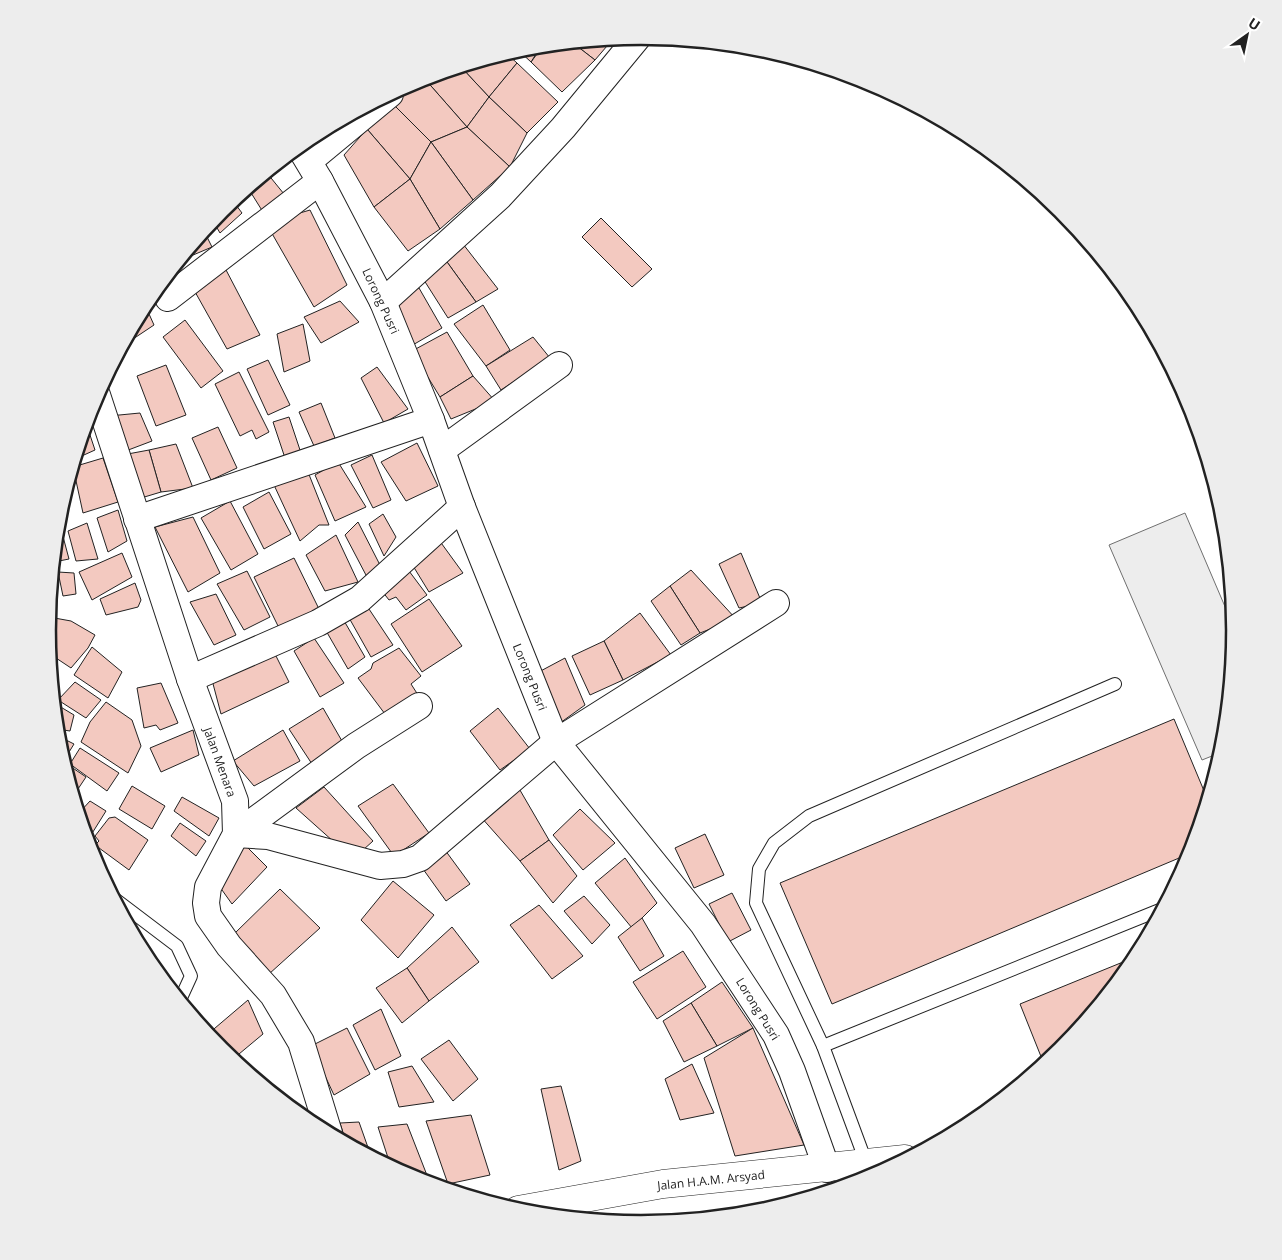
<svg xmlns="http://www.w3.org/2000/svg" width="1282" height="1260" viewBox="0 0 1282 1260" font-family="'Open Sans',sans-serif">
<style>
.parking{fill:#ededed;stroke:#6f6f6f}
.building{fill:#f3c9c0;stroke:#222}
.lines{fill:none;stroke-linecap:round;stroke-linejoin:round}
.lane-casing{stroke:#222;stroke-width:14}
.street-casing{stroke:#222;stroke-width:28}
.highway-casing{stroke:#222;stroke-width:29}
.lane{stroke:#fff;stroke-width:12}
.street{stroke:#fff;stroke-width:26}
.highway{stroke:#fff;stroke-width:28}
.labels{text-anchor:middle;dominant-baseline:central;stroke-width:4;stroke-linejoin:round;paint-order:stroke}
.street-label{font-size:12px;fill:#222;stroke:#fff}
.rim{fill:none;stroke:#222;stroke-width:2.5}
</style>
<rect width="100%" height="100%" fill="#fff"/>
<polygon class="parking" points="1185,513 1235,630 1223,746 1222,752 1202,760 1109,545"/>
<g class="building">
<polygon points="613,39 595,60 573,43"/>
<polygon points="573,43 595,60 562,92 531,62 543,46"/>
<polygon points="541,46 531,62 518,50 525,48"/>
<polygon points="506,53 517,63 489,97 461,67"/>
<polygon points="517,63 558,102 527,133 489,97"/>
<polygon points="461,67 489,97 467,127 424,78"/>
<polygon points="424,78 467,127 431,142 390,101"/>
<polygon points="489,97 527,133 510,167 467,127"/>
<polygon points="390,101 431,142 410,179 367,129"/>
<polygon points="467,127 510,167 473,200 431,142"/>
<polygon points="367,129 410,179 374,207 344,155"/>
<polygon points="431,142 473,200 440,229 410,179"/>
<polygon points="267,173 284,194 263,212 248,188"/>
<polygon points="410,179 440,229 408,251 374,207"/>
<polygon points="233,201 242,213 220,233 213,221"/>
<polygon points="310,210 347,285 314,307 266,223"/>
<polygon points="601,218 652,269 632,287 582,237"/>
<polygon points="204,231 212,247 186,258 184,255"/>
<polygon points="456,235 498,289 476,302 442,255"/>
<polygon points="442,255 476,302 448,318 422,277"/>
<polygon points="225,268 260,335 227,349 194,290"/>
<polygon points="419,288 442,328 411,346 383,302"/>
<polygon points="340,301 359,322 321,343 304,317"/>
<polygon points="145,305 154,325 124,345 124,344"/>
<polygon points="483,305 510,350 486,366 454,324"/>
<polygon points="185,320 223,371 201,388 163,337"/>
<polygon points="303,324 310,361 284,372 277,334"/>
<polygon points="447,332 473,376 440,397 412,351"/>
<polygon points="533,337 550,358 501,390 486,366"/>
<polygon points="268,360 290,405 268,415 247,369"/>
<polygon points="166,365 186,415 156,426 137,376"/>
<polygon points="377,367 408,409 384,423 361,378"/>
<polygon points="239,372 269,432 256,439 252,430 240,436 215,384"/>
<polygon points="473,376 495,401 451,419 440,397"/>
<polygon points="321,403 335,438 314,446 299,412"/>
<polygon points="140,413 152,441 123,452 109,416"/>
<polygon points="289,417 301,453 285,458 273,422"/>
<polygon points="86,423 95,450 75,459"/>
<polygon points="218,427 237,468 211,480 192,438"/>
<polygon points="417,443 438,486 406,501 381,462"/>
<polygon points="176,444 193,488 161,492 149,450"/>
<polygon points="149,450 161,492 131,501 117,456"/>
<polygon points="372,455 391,500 373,508 351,465"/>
<polygon points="103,458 118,502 83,513 73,467"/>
<polygon points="338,462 366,507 335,521 315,475"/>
<polygon points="308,472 329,525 319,525 300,541 274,485"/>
<polygon points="269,492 291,534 264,549 243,507"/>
<polygon points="230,501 258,554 231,570 201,518"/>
<polygon points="118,510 127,541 108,552 97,518"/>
<polygon points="383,514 396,537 384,556 369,524"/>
<polygon points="193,517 220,573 188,592 155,527"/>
<polygon points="358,522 380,565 367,577 345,535"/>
<polygon points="87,523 98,559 76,561 68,531"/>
<polygon points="61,529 69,559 54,562 57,530"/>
<polygon points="336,535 358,582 325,591 306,555"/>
<polygon points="439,540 463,573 429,592 410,561"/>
<polygon points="122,553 132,577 92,600 79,572"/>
<polygon points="741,553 762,603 739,608 719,564"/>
<polygon points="294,558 319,609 279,628 254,577"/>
<polygon points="406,567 427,595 406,610 396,597 389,600 382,591"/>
<polygon points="691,570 736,619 700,633 670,586"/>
<polygon points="247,571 270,617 244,630 217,584"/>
<polygon points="58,572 74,573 76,594 63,596"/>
<polygon points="135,583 141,600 138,607 106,615 100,599"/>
<polygon points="670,586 700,633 681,645 651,601"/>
<polygon points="216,594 236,635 214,645 190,602"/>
<polygon points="429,599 462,646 422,672 391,624"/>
<polygon points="365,603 393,645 371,657 348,616"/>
<polygon points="640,613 671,655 623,680 604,641"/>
<polygon points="49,617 71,621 95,635 88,648 71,668 50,654"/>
<polygon points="343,619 365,657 348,669 325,629"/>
<polygon points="314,638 344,683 320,697 294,651"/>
<polygon points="604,641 623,680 590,695 572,656"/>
<polygon points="92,647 122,672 108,698 74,675"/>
<polygon points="399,648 421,676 411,684 420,698 388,718 358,678 371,669 373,663"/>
<polygon points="273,650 289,682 221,714 212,680"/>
<polygon points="565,658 585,705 560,723 535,674"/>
<polygon points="75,682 101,700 86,718 58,700"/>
<polygon points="161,683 178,723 160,730 156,725 144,728 137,688"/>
<polygon points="106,702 132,720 141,746 128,773 81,742 90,722"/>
<polygon points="54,703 74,715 70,731 57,729"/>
<polygon points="323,708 346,748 314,767 289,729"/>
<polygon points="498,708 530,749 500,770 470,731"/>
<polygon points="1174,719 1207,798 1191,853 832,1004 780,883"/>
<polygon points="193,730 199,755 161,772 150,748"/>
<polygon points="283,730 300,761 254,786 233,761"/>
<polygon points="58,736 74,744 66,757 61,753"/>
<polygon points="80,748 119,773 107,791 70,764"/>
<polygon points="64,762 86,777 74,795"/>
<polygon points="393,784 429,833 394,856 358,806"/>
<polygon points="517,785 549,840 520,861 480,816"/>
<polygon points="132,786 165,806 152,829 119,809"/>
<polygon points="324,787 373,841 353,859 296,808"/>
<polygon points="182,797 219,818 209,836 174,811"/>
<polygon points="90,801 106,811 91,835 84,830 79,813"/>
<polygon points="580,809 615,843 583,870 553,835"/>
<polygon points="115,817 148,840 129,870 95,845 99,841 95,836 109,818"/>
<polygon points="180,823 206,841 196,856 171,836"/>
<polygon points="705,834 724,875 694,888 675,848"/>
<polygon points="549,840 577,876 553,903 520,861"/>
<polygon points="244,844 267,867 232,904 217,883"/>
<polygon points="445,850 470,884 446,901 423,869"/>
<polygon points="625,858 657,903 632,928 595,883"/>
<polygon points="393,881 434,915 398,958 361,920"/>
<polygon points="280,889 320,928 269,974 235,933"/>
<polygon points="732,893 751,930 728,942 709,904"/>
<polygon points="584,896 610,925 592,944 564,911"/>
<polygon points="539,905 583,956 552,979 510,925"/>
<polygon points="642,918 664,956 640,971 618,937"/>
<polygon points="452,927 479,962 429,1001 407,968"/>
<polygon points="683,951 706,987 657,1019 633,982"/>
<polygon points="1123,962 1126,970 1061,1050 1044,1064 1020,1004"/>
<polygon points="407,968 429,1001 402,1023 376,988"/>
<polygon points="722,982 753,1028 717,1046 691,1003"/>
<polygon points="248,1000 263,1034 233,1059 208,1034"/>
<polygon points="691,1003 717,1046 684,1062 663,1021"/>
<polygon points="381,1009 401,1056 375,1070 353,1025"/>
<polygon points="347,1028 370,1074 334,1095 311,1046"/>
<polygon points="753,1028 804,1145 735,1156 704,1058"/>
<polygon points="449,1040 478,1079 453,1101 421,1059"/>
<polygon points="692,1064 714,1113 680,1120 665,1079"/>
<polygon points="412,1066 434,1102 399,1107 388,1072"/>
<polygon points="561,1086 581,1161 559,1170 541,1089"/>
<polygon points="471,1115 490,1175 448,1184 426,1121"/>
<polygon points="359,1122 371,1156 346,1142 340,1123"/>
<polygon points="407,1124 430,1183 429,1183 414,1178 391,1167 378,1127"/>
</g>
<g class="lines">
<g class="lane-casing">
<g id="lane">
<polyline points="115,899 177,946 191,976 180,1000"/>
<polyline points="823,1046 1162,909"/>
<polyline points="866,1162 823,1046 756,903 759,869 774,843 809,816 1115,684"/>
</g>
</g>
<g class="street-casing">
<g id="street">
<polyline points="299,146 320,181 383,302 431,420 462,507 556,742 703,924 776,1035 792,1071 827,1169"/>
<polyline points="309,161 390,94"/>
<polyline points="168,298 320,181"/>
<polyline points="383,302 500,196 563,128 638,37"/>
<polyline points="97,395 190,679 235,801 236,834 208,887 206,903 208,916 229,946 273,995 301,1042 329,1133"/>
<polyline points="442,450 559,365"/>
<polyline points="137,519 431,420"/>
<polyline points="190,679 318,623 360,599 462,507"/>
<polyline points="236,834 268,836 380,866 403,864 420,858 556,742 776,603"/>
<polyline points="236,834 356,746 419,706"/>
</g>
</g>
<g class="highway-casing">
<polyline id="highway" points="518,1210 663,1184 905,1159"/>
</g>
<use href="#lane" class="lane"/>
<use href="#street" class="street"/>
<use href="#highway" class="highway"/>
</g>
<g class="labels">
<g class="street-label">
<text transform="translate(381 301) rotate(65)">Lorong Pusri</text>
<text transform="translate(530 677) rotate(68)">Lorong Pusri</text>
<text transform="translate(220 762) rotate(70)">Jalan Menara</text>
<text transform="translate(758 1009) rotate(58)">Lorong Pusri</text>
<text transform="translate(711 1180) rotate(-6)">Jalan H.A.M. Arsyad</text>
</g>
</g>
<path d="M0 0H1282V1260H0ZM56 630a585 585 0 1 1 1170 0a585 585 0 1 1-1170 0Z" fill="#ededed" fill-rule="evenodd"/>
<path class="rim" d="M56 630a585 585 0 1 1 1170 0a585 585 0 1 1-1170 0Z"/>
<g transform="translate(1247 35) rotate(33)" stroke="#ffffff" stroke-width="4" paint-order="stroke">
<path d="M0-4L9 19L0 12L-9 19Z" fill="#222222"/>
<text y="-8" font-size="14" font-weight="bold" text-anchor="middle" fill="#222222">U</text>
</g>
</svg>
